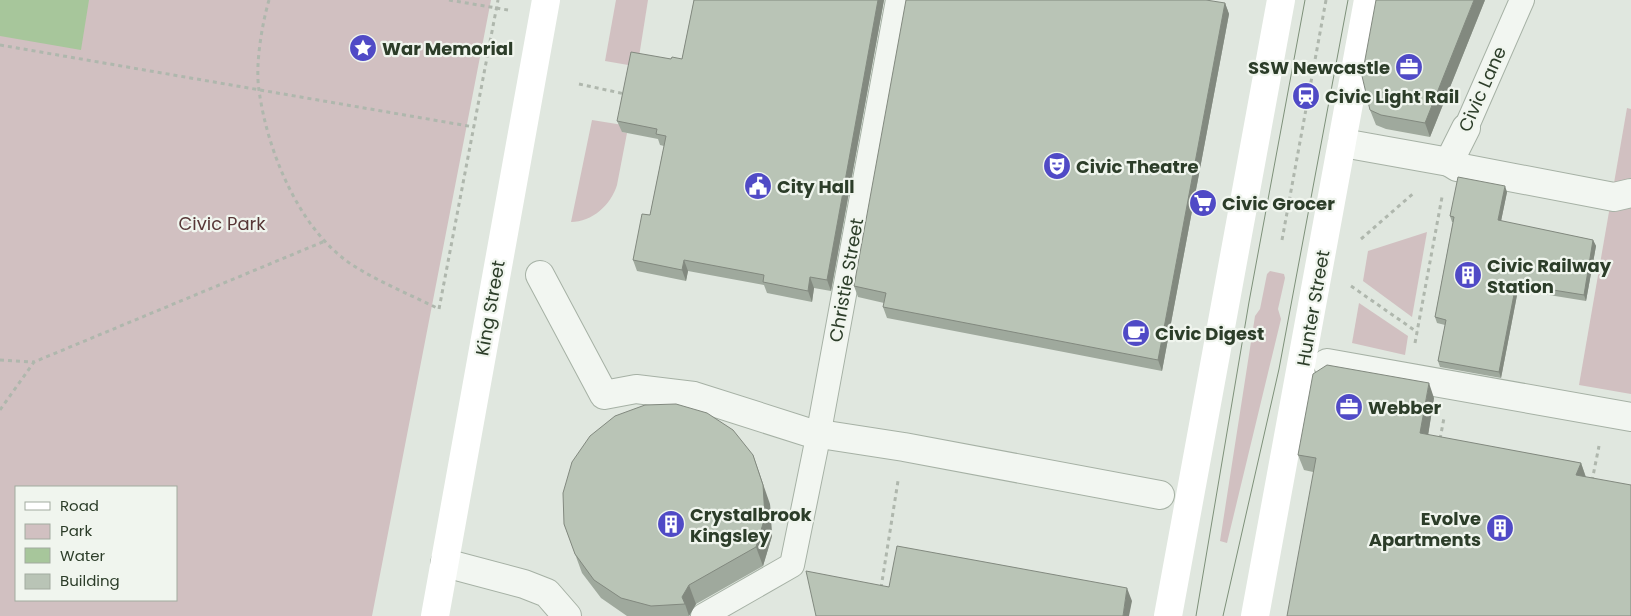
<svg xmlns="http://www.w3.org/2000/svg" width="1631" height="616" viewBox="0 0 1631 616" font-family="Poppins,sans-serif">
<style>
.green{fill:#d1c0c1;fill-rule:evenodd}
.water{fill:#a7c69b}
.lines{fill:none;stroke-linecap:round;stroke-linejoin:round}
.service-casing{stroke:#a6b1a5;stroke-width:26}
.pedestrian-casing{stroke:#a6b1a5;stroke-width:30}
.minor-casing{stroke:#a6b1a5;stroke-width:30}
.path{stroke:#afb7ad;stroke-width:3;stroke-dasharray:4 4;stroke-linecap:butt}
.service{stroke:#f2f6f1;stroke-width:24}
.pedestrian{stroke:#f2f6f1;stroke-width:28}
.minor{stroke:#f2f6f1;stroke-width:28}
.secondary{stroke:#fff;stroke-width:28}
.tram{stroke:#7d9079;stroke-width:1}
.wall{fill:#9fa99d}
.shaded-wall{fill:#82897f}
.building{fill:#b9c4b6;stroke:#82897f}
.labels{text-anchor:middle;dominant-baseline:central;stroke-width:4.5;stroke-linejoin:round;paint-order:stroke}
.poi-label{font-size:18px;font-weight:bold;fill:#2c3d29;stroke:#f0f5ee;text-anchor:start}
.street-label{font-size:18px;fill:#2c3d29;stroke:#f0f5ee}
.park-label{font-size:18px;fill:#583737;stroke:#f0f5ee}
</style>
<rect width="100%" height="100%" fill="#e0e7df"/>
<g class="green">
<path d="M0 0H491L372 616H0ZM16 487H176V600H16Z"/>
<polygon points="616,0 648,0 638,63 634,66 605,61"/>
<polygon points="1627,108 1631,109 1631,394 1579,385"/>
<path d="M592 120 623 125 622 132 627 133 617 185C611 205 592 222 571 222Z"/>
<polygon points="1427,232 1412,317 1363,281 1368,251"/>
<polygon points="1270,271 1284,274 1285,278 1278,309 1281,319 1227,543 1220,541 1255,316 1260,309 1267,274"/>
<polygon points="1359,303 1408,336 1405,355 1352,343"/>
</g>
<polygon class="water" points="0,0 89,0 81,50 0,36"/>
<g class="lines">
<g class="service-casing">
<g id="service">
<polyline points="1466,128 1522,0"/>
<polyline points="703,616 792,565 817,442 898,0"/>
</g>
</g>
<g class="pedestrian-casing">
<g id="pedestrian">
<polyline points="1343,143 1449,162 1466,128"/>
<polyline points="1449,162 1457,167 1614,197 1631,193"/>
<polyline points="540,275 604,395 636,389 694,396 807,432 904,447 1160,495"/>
<polyline points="1327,363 1631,417"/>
</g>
</g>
<g class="minor-casing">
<polyline id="minor" points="445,563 524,584 547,593 567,616"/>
</g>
<g class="path">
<path d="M269 0C262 24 255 65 259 90 267 151 300 232 354 266 381 283 411 295 439 309L498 0"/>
<polyline points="449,0 508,10"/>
<polyline points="0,45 474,127"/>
<polyline points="579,84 625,94"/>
<polyline points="1361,239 1415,192"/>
<polyline points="1282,240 1326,0"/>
<polyline points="1351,286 1417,332"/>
<polyline points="1415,343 1442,197"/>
<polyline points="0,360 34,362"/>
<polyline points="0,410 34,362 325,241"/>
<polyline points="1440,439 1444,418"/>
<polyline points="1592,481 1599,446"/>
<polyline points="881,588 898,481"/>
</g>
<use href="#service" class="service"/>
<use href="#pedestrian" class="pedestrian"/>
<use href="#minor" class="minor"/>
<g class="secondary">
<polyline points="435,616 546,0"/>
<polyline points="1168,616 1281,0"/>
<polyline points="1255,616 1368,0"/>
</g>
<g class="tram">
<polyline points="1196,616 1249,302 1305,0"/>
<polyline points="1223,616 1279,369 1348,0"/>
</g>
</g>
<g class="wall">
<polygon points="694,0 884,0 831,291 814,288 812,302 767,293 764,285 688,271 686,281 637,271 633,260 650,215 664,146 660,145 658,139 622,132 617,121 671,59 682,59"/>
<polygon points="1485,0 1430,137 1386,129 1376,125 1370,110"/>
<polygon points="1225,3 1229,14 1162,371 887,318 883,307 884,303 858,297 854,286"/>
<polygon points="1507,192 1501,221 1593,240 1596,246 1586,301 1518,290 1501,378 1440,367 1438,361 1445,325 1437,323 1435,317 1453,222 1452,222 1450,216"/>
<polygon points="1434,398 1428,435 1581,463 1586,477 1313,472 1304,470 1298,455"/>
<polygon points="770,504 772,536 763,566 696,604 689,616 627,616 601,598 582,573 564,524"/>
</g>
<g class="shaded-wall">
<polygon points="878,0 884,0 831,291 827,280"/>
<polygon points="1474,0 1485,0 1430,137 1425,123"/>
<polygon points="1225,3 1229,14 1162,371 1158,360"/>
<polygon points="1505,186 1507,192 1500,226 1498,220"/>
<polygon points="1593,240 1596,246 1586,301 1584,295"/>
<polygon points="684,260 688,271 686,281 682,270"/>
<polygon points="810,277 814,288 812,302 808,291"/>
<polygon points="1516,284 1518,290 1501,378 1499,372"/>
<polygon points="1429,383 1434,398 1426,448 1420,433"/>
<polygon points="753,455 770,504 772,536 763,566 756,547"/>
<polygon points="1581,463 1586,478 1576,475"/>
<polygon points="689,585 696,604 689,616 685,604 682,597"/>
<polygon points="1127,588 1132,601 1129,616 1123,616"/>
</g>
<g class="building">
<polygon points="694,0 878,0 827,280 810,277 808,291 763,282 764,275 684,260 682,270 633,260 642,214 650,215 666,136 656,134 657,129 617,121 631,52 671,59 672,57 682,59"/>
<polygon points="906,0 1206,0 1225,3 1158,360 883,307 886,293 854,286"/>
<polygon points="1376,0 1474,0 1425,123 1381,115 1370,110 1362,76"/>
<polygon points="1458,177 1505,186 1498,220 1593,240 1584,295 1516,284 1499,372 1438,361 1446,320 1435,317 1454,217 1450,216"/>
<polygon points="1327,365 1429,383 1420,433 1581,463 1576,475 1631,485 1631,616 1287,616 1316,458 1298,455 1313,374"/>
<polygon points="676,404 707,413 733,430 753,455 763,485 765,517 756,547 689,585 682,597 685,604 651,606 621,598 594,580 575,554 564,524 563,493 572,462 590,436 615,416 645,405"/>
<polygon points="897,546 1127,588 1123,616 816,616 806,571 889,587"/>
</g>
<defs>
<g id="sight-disc" transform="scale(1.4375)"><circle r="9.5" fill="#504ac6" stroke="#f0f5ee"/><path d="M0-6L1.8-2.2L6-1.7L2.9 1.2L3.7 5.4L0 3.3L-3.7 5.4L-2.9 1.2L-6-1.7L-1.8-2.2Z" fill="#fff"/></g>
<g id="office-disc" transform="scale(1.4375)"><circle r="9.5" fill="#504ac6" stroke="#f0f5ee"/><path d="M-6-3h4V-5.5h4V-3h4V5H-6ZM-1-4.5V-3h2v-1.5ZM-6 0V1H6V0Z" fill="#fff"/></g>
<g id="station-disc" transform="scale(1.4375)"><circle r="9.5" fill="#504ac6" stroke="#f0f5ee"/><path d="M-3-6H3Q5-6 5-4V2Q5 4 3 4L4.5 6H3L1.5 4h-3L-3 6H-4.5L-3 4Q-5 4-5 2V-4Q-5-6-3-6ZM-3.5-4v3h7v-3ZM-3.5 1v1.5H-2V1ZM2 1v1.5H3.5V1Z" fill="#fff"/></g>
<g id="theatre-disc" transform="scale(1.4375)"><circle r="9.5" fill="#504ac6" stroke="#f0f5ee"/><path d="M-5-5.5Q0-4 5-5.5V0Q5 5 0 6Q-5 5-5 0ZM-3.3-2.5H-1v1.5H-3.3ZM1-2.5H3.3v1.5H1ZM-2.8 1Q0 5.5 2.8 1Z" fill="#fff"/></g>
<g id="civic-disc" transform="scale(1.4375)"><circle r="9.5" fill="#504ac6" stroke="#f0f5ee"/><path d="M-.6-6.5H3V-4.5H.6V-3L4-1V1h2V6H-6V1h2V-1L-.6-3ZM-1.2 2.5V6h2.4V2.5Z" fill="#fff"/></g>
<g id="supermarket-disc" transform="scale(1.4375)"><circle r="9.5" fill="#504ac6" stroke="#f0f5ee"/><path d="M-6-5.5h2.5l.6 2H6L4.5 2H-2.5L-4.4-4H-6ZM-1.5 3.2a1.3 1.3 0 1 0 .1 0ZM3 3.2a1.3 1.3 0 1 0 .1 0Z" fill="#fff"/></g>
<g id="building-disc" transform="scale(1.4375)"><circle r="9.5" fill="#504ac6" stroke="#f0f5ee"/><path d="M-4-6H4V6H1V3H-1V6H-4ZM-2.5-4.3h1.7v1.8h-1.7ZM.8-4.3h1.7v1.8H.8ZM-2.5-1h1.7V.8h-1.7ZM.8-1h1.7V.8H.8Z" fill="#fff"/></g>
<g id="cafe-disc" transform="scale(1.4375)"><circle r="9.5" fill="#504ac6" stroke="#f0f5ee"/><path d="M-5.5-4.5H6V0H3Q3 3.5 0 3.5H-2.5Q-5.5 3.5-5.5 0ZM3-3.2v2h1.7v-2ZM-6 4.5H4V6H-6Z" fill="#fff"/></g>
</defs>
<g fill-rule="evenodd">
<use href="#sight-disc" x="363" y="48"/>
<use href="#office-disc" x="1409" y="67"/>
<use href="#station-disc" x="1306" y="96"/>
<use href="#theatre-disc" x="1057" y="166"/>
<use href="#civic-disc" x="758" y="186"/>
<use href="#supermarket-disc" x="1203" y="203"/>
<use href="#building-disc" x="1468" y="275"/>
<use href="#cafe-disc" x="1136" y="333"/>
<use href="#office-disc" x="1349" y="407"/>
<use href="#building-disc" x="671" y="524"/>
<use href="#building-disc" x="1500" y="528"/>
</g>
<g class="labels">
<g class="poi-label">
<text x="382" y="48">War Memorial</text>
<text x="1390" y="67" text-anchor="end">SSW Newcastle</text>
<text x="1325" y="96">Civic Light Rail</text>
<text x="1076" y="166">Civic Theatre</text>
<text x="777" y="186">City Hall</text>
<text x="1222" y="203">Civic Grocer</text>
<text x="1487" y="265">Civic Railway<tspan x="1487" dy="21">Station</tspan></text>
<text x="1155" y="333">Civic Digest</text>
<text x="1368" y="407">Webber</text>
<text x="690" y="514">Crystalbrook<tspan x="690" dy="21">Kingsley</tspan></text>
<text x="1481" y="518" text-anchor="end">Evolve<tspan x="1481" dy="21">Apartments</tspan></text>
</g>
<g class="street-label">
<text transform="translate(1482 89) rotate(-66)">Civic Lane</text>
<text transform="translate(846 280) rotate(-80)">Christie Street</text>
<text transform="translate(490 308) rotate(-80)">King Street</text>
<text transform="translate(1313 308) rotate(-80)">Hunter Street</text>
</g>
<g class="park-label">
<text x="222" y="223">Civic Park</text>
</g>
</g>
<rect x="15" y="486" width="162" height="115" fill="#f0f5ee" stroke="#a2ab9f"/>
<rect x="25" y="502" width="25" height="8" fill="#ffffff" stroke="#a2ab9f"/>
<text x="60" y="511" font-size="15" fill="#2c3d29">Road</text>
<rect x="25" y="524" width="25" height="15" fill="#d1c0c1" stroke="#a2ab9f"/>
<text x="60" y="536" font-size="15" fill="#2c3d29">Park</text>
<rect x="25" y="548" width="25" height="15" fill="#a7c69b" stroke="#a2ab9f"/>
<text x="60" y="561" font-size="15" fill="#2c3d29">Water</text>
<rect x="25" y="574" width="25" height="15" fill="#b9c4b6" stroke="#a2ab9f"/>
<text x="60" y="586" font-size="15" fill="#2c3d29">Building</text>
</svg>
